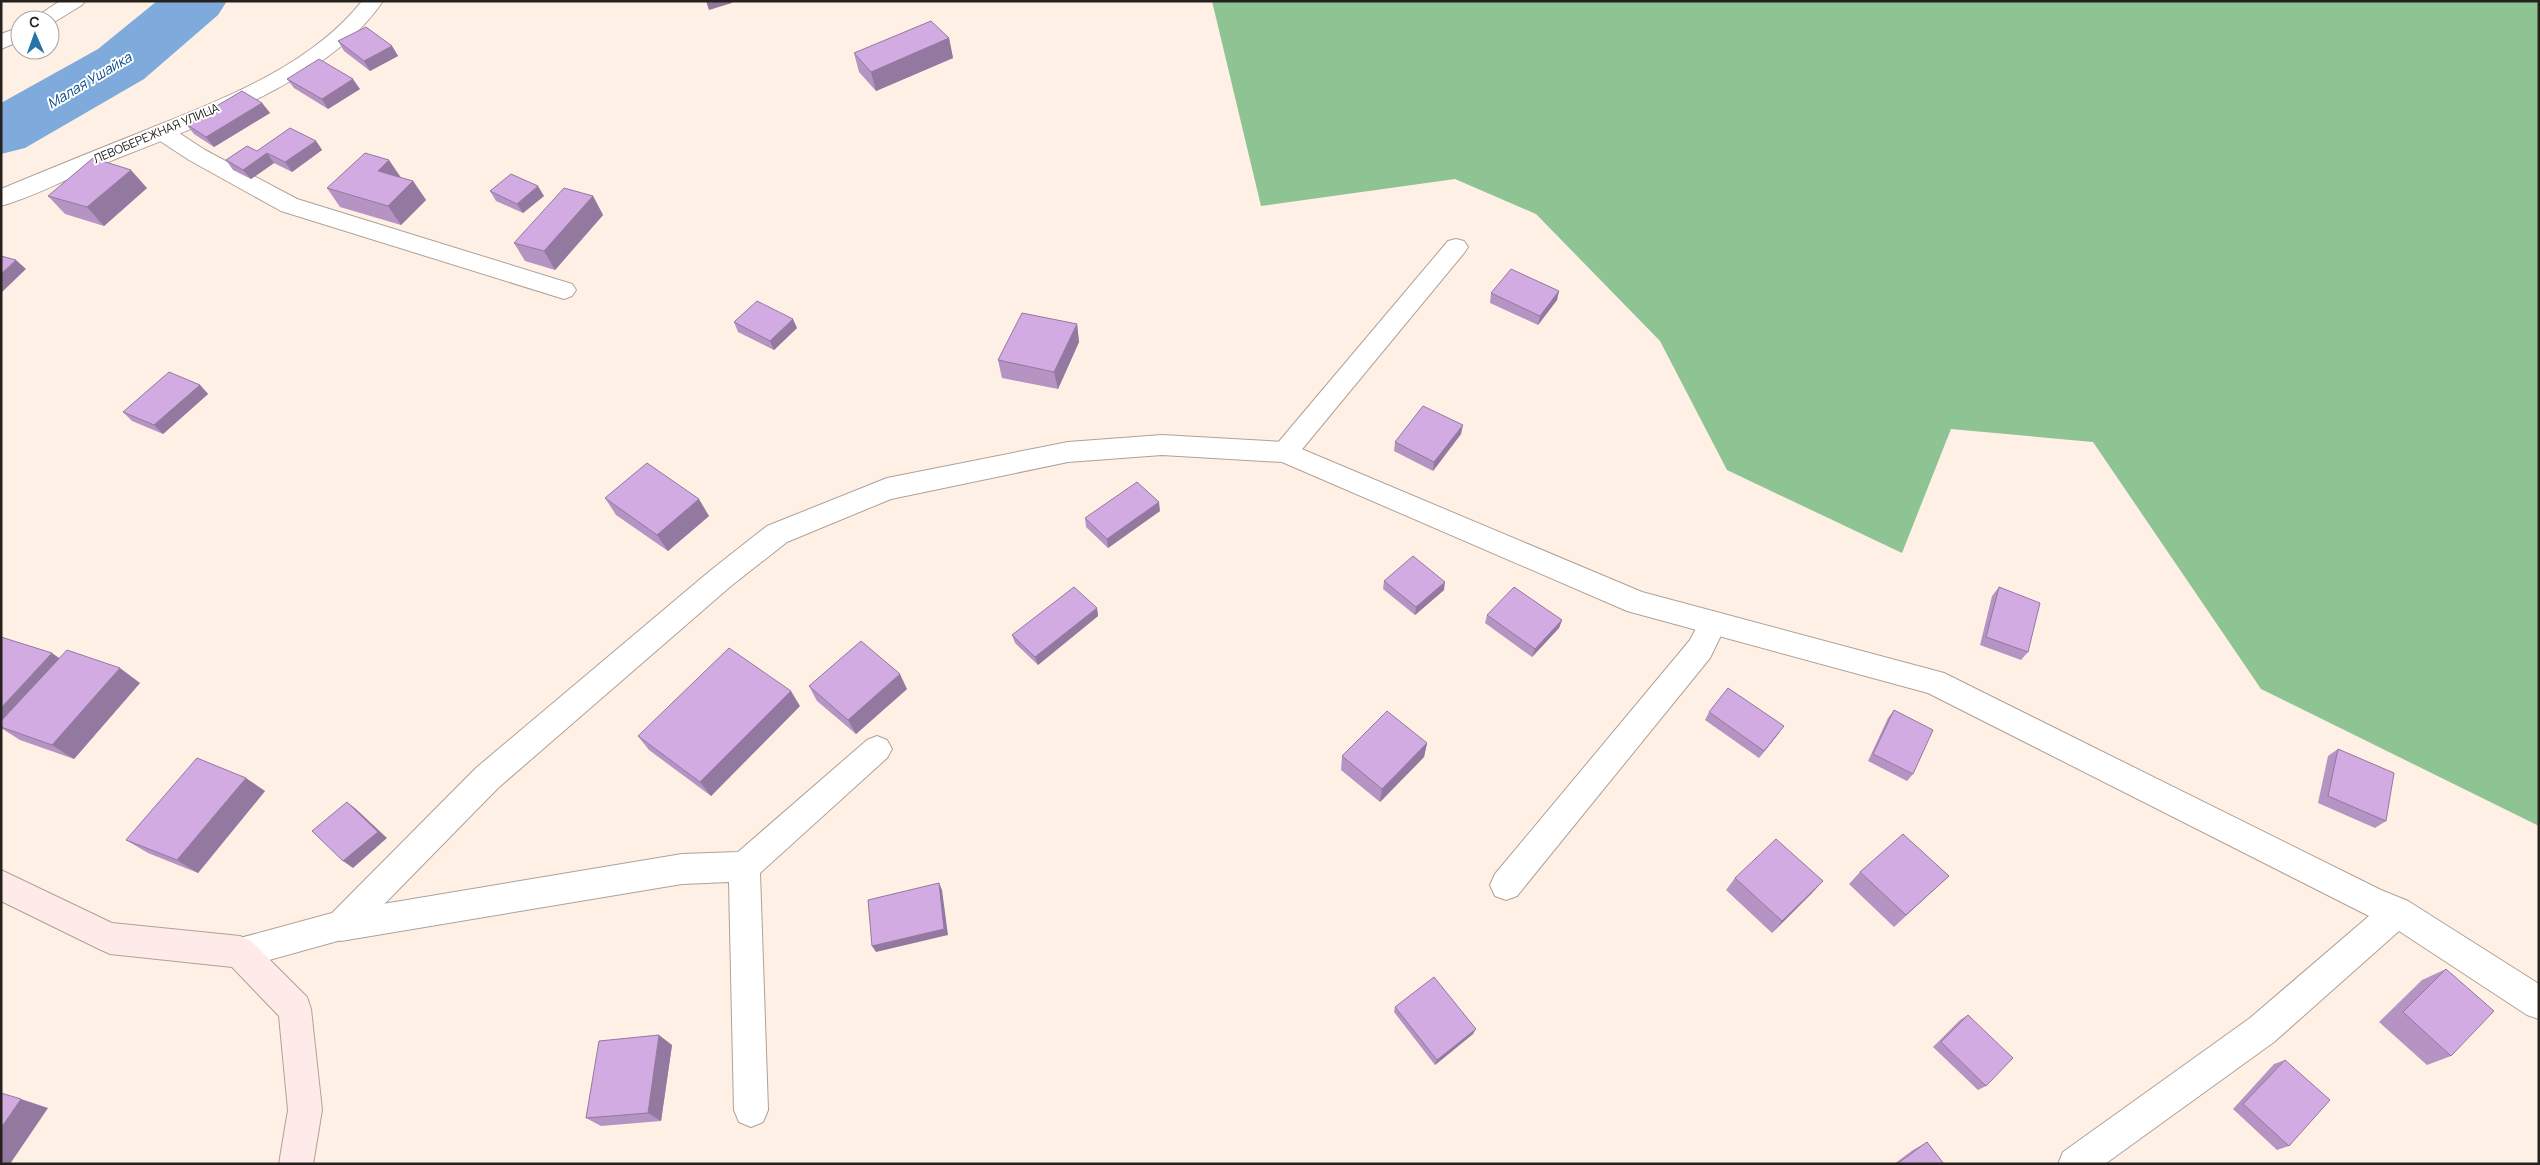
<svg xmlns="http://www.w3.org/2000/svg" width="2540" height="1165" viewBox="0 0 2540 1165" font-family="Manrope,sans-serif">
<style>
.forest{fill:#8ec393}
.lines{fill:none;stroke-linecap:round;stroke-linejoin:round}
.river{fill:#7eaadc;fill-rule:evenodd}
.lane-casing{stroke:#afa197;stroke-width:2}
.street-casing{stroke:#afa197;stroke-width:2}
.secondary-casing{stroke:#afa197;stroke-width:2}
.lane{fill:#fff;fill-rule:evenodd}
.street{fill:#fff;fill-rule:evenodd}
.secondary{fill:#feeae8;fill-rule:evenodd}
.wall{fill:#b593c3}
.shaded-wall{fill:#93789f}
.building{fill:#d2abe3;stroke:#93789f}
.labels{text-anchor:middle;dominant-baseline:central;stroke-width:4;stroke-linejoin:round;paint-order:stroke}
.far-street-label{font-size:12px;fill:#26211d;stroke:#fff}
.far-water-label{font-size:14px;font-style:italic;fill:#064985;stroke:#fff}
</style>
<rect width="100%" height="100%" fill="#fff0e5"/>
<polygon class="forest" points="1212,1 2539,1 2539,826 2261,689 2093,442 1951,429 1902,553 1727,470 1660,341 1536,214 1455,179 1261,206"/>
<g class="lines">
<polygon class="river" points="157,1 227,1 218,15 144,79 25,148 1,154 1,103 98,49"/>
<g class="lane-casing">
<g id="lane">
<polygon points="162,125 170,127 205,150 297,199 572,284 576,290 572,296 564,299 281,211 189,160 154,137 151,132 154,127"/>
<polygon points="1456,239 1464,241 1468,247 1464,253 1294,459 1285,462 1276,459 1272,452 1276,445 1448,241"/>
<polygon points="1713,611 1723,615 1727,623 1710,658 1517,896 1506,900 1495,896 1490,885 1495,874 1690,640 1703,615"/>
<polygon points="877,736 887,740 892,749 887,758 760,873 768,1110 763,1122 751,1127 739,1122 734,1110 729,882 682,884 341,941 330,937 325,926 330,915 341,911 682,854 738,852 867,740"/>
</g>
</g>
<g class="street-casing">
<g id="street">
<polygon points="60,1 85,1 82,5 51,24 50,20 34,20 37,16"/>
<path d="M362 1H383C327 84 193 127 103 164 70 177 36 196 1 206V189C47 170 93 151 139 133 217 101 308 69 362 1Z"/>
<polygon points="20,27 20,41 1,49 1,34"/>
<polygon points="1162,435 1285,442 1642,592 1944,673 2381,890 2408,901 2539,984 2539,1019 2527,1015 2399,931 2274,1042 2105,1164 2058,1164 2063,1152 2250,1018 2369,916 1928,693 1627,611 1282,462 1162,455 1068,462 891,499 787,542 731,586 498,788 352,937 240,968 229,963 224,952 229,941 332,913 476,768 711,570 767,526 887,478 1068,442"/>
</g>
</g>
<g class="secondary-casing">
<polygon id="secondary" points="1,870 112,923 240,936 251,941 307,997 311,1009 322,1110 313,1164 279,1164 288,1110 279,1016 232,967 110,954 99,949 1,901"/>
</g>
<use href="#lane" class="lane"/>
<use href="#street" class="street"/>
<use href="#secondary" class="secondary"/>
</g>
<g class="wall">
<polygon points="949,38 953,58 876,91 859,72 854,53"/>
<polygon points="338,41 392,46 398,56 370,71 344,51"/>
<polygon points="287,79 360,89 328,109 294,88"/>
<polygon points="262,103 270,113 214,147 194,134 186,124"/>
<polygon points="316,141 322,150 292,172 274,163 251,179 233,170 226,160 257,151"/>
<polygon points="401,178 413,181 426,200 401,225 340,207 327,188"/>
<polygon points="147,188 104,226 65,214 48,196"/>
<polygon points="490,191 544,196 523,213 496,201"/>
<polygon points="593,196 603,215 555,270 525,261 514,243"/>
<polygon points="1559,291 1557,300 1538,325 1490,303 1491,293"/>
<polygon points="734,322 797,328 774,350 738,332"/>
<polygon points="1077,324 1079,342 1058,389 1002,378 998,360"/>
<polygon points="200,385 208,394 163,434 132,421 123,412"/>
<polygon points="1461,434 1433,471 1394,451 1395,442"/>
<polygon points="605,498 709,516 668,551 616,515"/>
<polygon points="1160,511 1108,548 1086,527 1085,518"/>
<polygon points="1384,581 1444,590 1415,615 1383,589"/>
<polygon points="1999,587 2028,652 2021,660 1980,645 1992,596"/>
<polygon points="1097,608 1098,616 1038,665 1015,643 1012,635"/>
<polygon points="1487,615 1562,620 1559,628 1532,657 1485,623"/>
<polygon points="1,637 59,658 140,683 74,759 20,740 1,728"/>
<polygon points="809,686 907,689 856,734 817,701"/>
<polygon points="800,706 711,796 649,750 638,736"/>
<polygon points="1894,710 1913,774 1907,781 1868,761 1888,718"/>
<polygon points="1709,712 1779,733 1759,758 1705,720"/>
<polygon points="1427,743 1424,757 1380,802 1341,770 1342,756"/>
<polygon points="2338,749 2386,821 2375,828 2318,803 2328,756"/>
<polygon points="265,791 198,873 148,853 126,840"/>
<polygon points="1860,872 1949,876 1894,927 1849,884"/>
<polygon points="1735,878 1823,881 1812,893 1772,933 1726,890"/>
<polygon points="2446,969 2451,1056 2427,1065 2379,1022 2422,980"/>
<polygon points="1395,1007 1473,1034 1435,1065 1394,1012"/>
<polygon points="1968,1015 1986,1086 1978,1090 1933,1047 1960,1020"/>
<polygon points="672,1045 661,1121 601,1126 586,1118"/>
<polygon points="2285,1060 2289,1146 2277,1150 2233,1109 2274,1064"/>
<polygon points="1927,1142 1944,1164 1894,1164 1913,1150"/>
</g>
<g class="shaded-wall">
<polygon points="706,1 731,1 732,3 709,10"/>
<polygon points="949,38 953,58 876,91 871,72"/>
<polygon points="392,46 398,56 370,71 364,61"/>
<polygon points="353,79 360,89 328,109 322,99"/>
<polygon points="262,103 270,113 214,147 206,137"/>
<polygon points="316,141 322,150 292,172 285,162"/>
<polygon points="267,153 274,163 251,179 243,170"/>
<polygon points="389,160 402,179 378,171"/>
<polygon points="131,170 147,188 104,226 87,207"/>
<polygon points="413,181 426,200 401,225 388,206"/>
<polygon points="538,186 544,196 523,213 517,204"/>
<polygon points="593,196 603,215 555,270 544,251"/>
<polygon points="16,260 26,269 1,293 1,274"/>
<polygon points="1559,291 1557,300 1538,325 1540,316"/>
<polygon points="793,319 797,328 774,350 770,341"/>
<polygon points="1077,324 1079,342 1058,389 1054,372"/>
<polygon points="200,385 208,394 163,434 154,425"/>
<polygon points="1463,425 1461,434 1433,471 1434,462"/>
<polygon points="699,499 709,516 668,551 657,535"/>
<polygon points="1159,502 1160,511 1108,548 1107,539"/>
<polygon points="1445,582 1444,590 1415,615 1416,607"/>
<polygon points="1097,608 1098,616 1038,665 1035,657"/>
<polygon points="1562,620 1559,628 1532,657 1535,649"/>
<polygon points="52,653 73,668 17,730 1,720 1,708"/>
<polygon points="120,668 140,683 74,759 52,745"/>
<polygon points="900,674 907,689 856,734 848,720"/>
<polygon points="791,691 800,706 711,796 700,782"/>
<polygon points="1784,726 1779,733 1759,758 1764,751"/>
<polygon points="1427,743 1424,757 1380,802 1382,789"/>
<polygon points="246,778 265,791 198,873 177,860"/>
<polygon points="347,802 356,809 387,838 353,868 343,861"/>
<polygon points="1823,881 1812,893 1772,933 1782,921"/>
<polygon points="939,883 942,890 948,935 876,952 872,946"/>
<polygon points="1476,1029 1473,1034 1435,1065 1437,1060"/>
<polygon points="659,1035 672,1045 661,1121 648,1113"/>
<polygon points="21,1099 48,1108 10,1164 1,1164 1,1128"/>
</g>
<g class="building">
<polygon points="931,21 949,38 871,72 854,53"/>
<polygon points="366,27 392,46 364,61 338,41"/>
<polygon points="319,59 353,79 322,99 287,79"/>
<polygon points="242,91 262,103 206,137 186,124"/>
<polygon points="290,128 316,141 285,162 267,153 243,170 226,160 247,146 257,151"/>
<polygon points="365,153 389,160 378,171 413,181 388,206 327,188"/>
<polygon points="93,158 131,170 87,207 48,196"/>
<polygon points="511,174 538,186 517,204 490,191"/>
<polygon points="564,188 593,196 544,251 514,243"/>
<polygon points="1,256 16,260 1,274"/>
<polygon points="1511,269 1559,291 1540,316 1491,293"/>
<polygon points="757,301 793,319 770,341 734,322"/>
<polygon points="1022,313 1077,324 1054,372 998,360"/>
<polygon points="169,372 200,385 154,425 123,412"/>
<polygon points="1423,406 1463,425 1434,462 1395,442"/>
<polygon points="647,463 699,499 657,535 605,498"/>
<polygon points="1137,482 1159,502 1107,539 1085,518"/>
<polygon points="1413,556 1445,582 1416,607 1384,581"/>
<polygon points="1074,587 1097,608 1035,657 1012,635"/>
<polygon points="1514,587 1562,620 1535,649 1487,615"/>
<polygon points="1999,587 2040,603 2028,652 1986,637"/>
<polygon points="1,637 52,653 1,708"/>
<polygon points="861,641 900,674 848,720 809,686"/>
<polygon points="729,648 791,691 700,782 638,736"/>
<polygon points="67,650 120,668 52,745 1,727 1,721"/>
<polygon points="1728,688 1784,726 1764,751 1709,712"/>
<polygon points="1894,710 1933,730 1913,774 1873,754"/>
<polygon points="1387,711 1427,743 1382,789 1342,756"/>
<polygon points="2338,749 2394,773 2386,821 2328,796"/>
<polygon points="197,758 246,778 177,860 126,840"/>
<polygon points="347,802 378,832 343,861 312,831"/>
<polygon points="1903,834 1949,876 1906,915 1860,872"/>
<polygon points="1776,839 1823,881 1782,921 1735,878"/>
<polygon points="939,883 944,929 872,946 868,900"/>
<polygon points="2446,969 2494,1011 2451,1056 2403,1012"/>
<polygon points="1434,977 1476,1029 1437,1060 1395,1007"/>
<polygon points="1968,1015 2013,1058 1986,1086 1941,1042"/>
<polygon points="659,1035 648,1113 586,1118 599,1041"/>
<polygon points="2285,1060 2330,1100 2289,1146 2243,1104"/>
<polygon points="1,1093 21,1099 1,1128"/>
<polygon points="1927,1142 1944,1164 1897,1164"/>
</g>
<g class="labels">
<g class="far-street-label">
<text transform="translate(156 133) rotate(-23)">ЛЕВОБЕРЕЖНАЯ УЛИЦА</text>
</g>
<g class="far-water-label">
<text transform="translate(89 80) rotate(-31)">Малая Ушайка</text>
</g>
</g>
<rect width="2540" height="1165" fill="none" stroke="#26211d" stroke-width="5"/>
<g transform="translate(35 35) rotate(358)"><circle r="24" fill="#ffffff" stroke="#a8a6a5"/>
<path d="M0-4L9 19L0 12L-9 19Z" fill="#2772a6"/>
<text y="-8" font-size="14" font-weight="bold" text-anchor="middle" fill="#26211d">С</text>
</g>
</svg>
